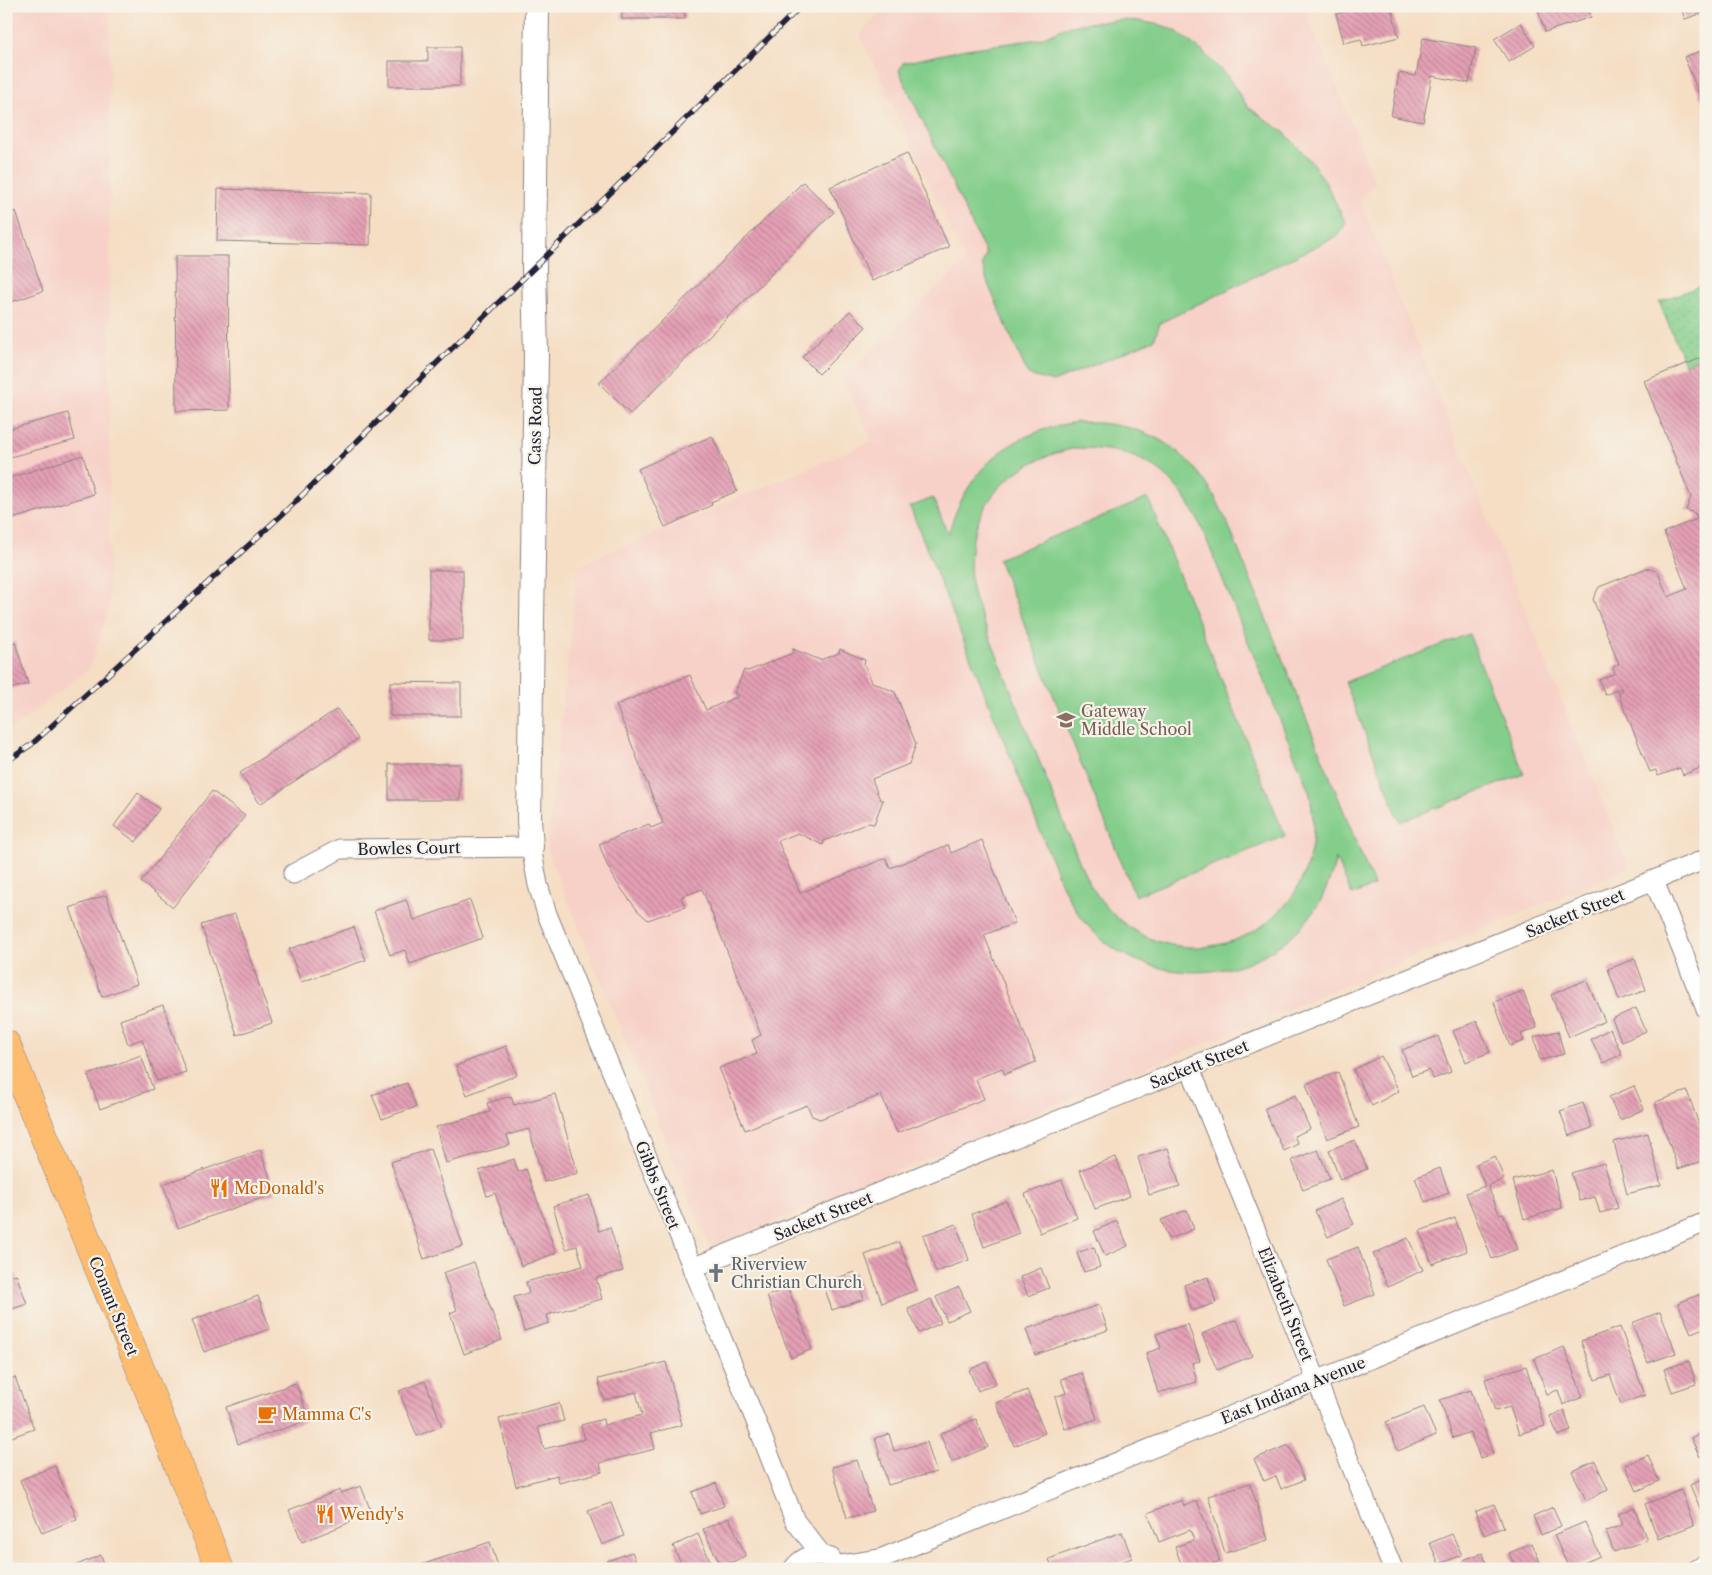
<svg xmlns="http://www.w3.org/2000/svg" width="1712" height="1575" viewBox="0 0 1712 1575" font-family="'Libre Caslon Text',serif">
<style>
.built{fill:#f7d1c7}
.park{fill:url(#park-dots);stroke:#537863}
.pitch{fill:#84ce8b;stroke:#537863;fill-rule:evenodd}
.building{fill:url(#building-back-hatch)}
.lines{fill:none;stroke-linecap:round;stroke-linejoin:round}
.minor-casing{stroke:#8c8080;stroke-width:21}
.tertiary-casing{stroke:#8c8080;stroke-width:26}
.primary-casing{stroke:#8c8080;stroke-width:29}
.minor{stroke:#fff;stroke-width:19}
.tertiary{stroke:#fff;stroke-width:24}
.primary{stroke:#fdbc70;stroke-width:28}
.rail-casing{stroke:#22223b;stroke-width:5.5}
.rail{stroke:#f7f3e8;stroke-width:4;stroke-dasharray:11;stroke-linecap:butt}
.labels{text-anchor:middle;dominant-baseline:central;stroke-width:4.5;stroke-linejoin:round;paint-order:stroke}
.street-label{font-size:16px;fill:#22223b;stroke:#f7f3e8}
.education-label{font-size:16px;fill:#785e54;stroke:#f7f3e8;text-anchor:start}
.food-label{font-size:16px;fill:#c56008;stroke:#f7f3e8;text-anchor:start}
.worship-label{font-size:16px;fill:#5b616d;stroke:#f7f3e8;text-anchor:start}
</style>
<defs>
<pattern id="park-dots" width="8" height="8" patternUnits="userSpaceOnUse" patternTransform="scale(1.25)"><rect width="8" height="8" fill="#84ce8b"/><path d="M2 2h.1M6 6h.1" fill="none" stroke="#72b179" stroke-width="1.8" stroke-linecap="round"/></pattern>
<pattern id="building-back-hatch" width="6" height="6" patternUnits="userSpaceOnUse" patternTransform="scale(1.25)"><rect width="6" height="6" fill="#e5a0b5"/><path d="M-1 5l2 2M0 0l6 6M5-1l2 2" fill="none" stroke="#b98294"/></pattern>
</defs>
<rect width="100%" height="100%" fill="#f7f3e8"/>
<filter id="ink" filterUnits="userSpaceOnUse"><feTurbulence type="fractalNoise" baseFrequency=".02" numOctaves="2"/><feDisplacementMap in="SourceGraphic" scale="10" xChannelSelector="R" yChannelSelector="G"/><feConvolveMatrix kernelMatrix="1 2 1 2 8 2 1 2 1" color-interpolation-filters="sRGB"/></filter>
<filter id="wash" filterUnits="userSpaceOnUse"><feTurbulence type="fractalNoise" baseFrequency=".0096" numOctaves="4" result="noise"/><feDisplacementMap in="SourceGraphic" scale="20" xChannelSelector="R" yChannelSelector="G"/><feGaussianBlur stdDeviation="1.12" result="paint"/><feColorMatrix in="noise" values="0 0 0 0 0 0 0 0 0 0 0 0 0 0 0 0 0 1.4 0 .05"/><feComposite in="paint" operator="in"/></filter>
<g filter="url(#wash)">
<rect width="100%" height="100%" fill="#f5dec4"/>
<g class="built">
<polygon points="6,6 110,6 109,609 89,669 6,733"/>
<polygon points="887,6 1304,6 1376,184 1359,199 1629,868 710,1248 547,850 578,566 872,441 843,379 965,261 860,34"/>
</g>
<polygon class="park" points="1705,284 1706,356 1685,364 1659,302"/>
<g class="pitch">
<polygon points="1121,20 1140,21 1164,26 1176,31 1203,52 1227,76 1248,107 1285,133 1313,164 1324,180 1346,223 1337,236 1160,323 1154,340 1053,382 1028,375 988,284 982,265 986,254 899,71 903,63 966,49 1039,39 1067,27 1085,23"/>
<path d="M1076 422C1153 422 1196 451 1227 522L1374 886 1352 895 1336 859C1331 878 1325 895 1314 911 1265 981 1163 992 1099 937 1081 921 1069 900 1059 878L910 507 933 498 948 534C968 468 1008 433 1076 422ZM1078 448C1142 448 1178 473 1203 531L1309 791C1344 945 1145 1011 1082 868L974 598C957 520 1000 461 1078 448Z"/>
<polygon points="1148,498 1285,836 1135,896 998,559"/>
<polygon points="1469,634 1524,774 1400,822 1345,682"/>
</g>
<g id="blocks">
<g class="building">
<rect x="622" y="6" width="63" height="13"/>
<polygon points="1365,6 1391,6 1399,37 1363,46 1361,39 1344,43 1336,14"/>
<polygon points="1588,6 1591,17 1545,32 1537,7"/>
<polygon points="1680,6 1706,6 1706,12 1685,19"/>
<polygon points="1521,23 1535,46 1509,62 1494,39"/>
<polygon points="1423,38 1476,48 1469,83 1432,76 1423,122 1391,116 1399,73 1416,76"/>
<polygon points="428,47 460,47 460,86 389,86 389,61 428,61"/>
<polygon points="1706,49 1706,99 1702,101 1684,57"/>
<polygon points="907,153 949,247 872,281 830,187"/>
<polygon points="803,182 834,212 630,414 599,383"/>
<polygon points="218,189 371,193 370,245 217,241"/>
<polygon points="16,211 43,291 6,304 6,215"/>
<polygon points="175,256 228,256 229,410 176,411"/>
<polygon points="850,311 866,327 819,374 802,357"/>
<polygon points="1706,356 1706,758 1703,759 1705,766 1683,775 1680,768 1658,776 1656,770 1650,772 1618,693 1622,691 1621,688 1605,695 1599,680 1615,673 1613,667 1619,664 1593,599 1599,587 1647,568 1658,572 1668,597 1687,589 1664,532 1697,519 1695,513 1686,510 1691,497 1644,381"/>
<polygon points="68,413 75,440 6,458 6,430"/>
<polygon points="712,436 737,491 711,502 712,505 665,527 638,469"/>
<polygon points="83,455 94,494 6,521 6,479"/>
<rect x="429" y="570" width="34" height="70"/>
<polygon points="15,642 28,684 6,690 6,645"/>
<polygon points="793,649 820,660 839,653 840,649 865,660 864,664 872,682 895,692 916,744 909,764 872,779 880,800 883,800 874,824 868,823 824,841 823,845 798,833 778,841 800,893 886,858 890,868 948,845 951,853 982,840 1015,923 984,935 1036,1062 1005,1074 1002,1068 976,1079 984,1099 897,1133 881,1095 820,1119 812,1116 807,1105 745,1130 719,1068 757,1054 752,1040 761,1035 702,889 681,897 685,907 648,920 638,911 617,883 607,865 599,844 649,824 651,828 663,823 616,705 690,675 706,710 739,696 734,694 744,670 748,671 793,653"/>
<polygon points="390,682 461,683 461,716 390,716"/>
<polygon points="337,709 358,739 260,804 240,773"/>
<rect x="389" y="764" width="71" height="36"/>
<polygon points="212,791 245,816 173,907 141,882"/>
<polygon points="138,793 159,809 136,842 114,826"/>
<polygon points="106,895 137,984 102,997 70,908"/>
<polygon points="406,900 414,920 470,900 483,938 410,964 405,950 390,955 374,911"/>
<polygon points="235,914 272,1023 237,1035 201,925"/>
<polygon points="354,927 366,960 301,982 289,949"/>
<polygon points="1635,959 1646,990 1619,1000 1608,969"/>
<polygon points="1586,980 1605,1021 1569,1037 1551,995"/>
<polygon points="1523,991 1537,1028 1521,1034 1524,1041 1510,1046 1494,1002"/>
<polygon points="163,1005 186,1072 157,1081 142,1039 128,1044 120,1020"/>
<polygon points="1636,1008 1646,1031 1622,1042 1612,1019"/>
<polygon points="1477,1021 1490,1052 1466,1062 1453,1031"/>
<polygon points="1610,1029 1622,1054 1603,1063 1591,1039"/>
<polygon points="1558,1031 1564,1054 1540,1060 1534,1037"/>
<polygon points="1438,1036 1451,1072 1433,1079 1429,1070 1412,1076 1402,1050"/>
<polygon points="506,1046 517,1075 467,1095 456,1066"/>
<polygon points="141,1055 153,1089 100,1109 88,1075"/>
<polygon points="1381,1056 1399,1091 1372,1106 1353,1070"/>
<polygon points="1338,1072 1359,1127 1327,1139 1306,1084"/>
<polygon points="407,1083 416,1107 382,1119 372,1095"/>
<polygon points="1634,1086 1644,1109 1620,1120 1609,1097"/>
<polygon points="1687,1091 1706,1144 1706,1160 1678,1169 1655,1102"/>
<polygon points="555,1094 578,1173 544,1182 529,1129 507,1135 510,1145 446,1163 436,1127 490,1112 487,1103 511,1096 514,1105"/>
<polygon points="1295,1095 1310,1129 1294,1136 1298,1144 1284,1151 1264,1109"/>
<polygon points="1583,1103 1592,1128 1569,1136 1560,1111"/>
<polygon points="1648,1133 1661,1185 1627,1194 1614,1142"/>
<polygon points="1355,1140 1367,1169 1340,1180 1329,1150"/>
<polygon points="1168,1148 1180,1186 1149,1195 1138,1157"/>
<polygon points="430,1149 463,1246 424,1259 391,1162"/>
<polygon points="260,1150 276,1193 178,1228 163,1184"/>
<polygon points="1318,1150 1330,1179 1303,1190 1292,1160"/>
<polygon points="1495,1156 1504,1179 1488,1186 1499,1214 1503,1213 1517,1249 1492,1259 1466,1193 1485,1186 1476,1164"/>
<polygon points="1116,1157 1130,1196 1095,1209 1080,1170"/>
<polygon points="514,1159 518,1172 526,1169 556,1253 521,1266 495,1193 487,1196 479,1171"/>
<polygon points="1604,1163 1618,1208 1600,1213 1595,1197 1580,1201 1571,1173"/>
<polygon points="1440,1168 1449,1193 1425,1202 1415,1178"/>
<polygon points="1552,1170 1562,1208 1524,1219 1513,1180"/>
<polygon points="1062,1180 1077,1218 1040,1233 1025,1194"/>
<polygon points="589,1195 599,1231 610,1227 623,1271 596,1278 602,1299 547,1315 549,1323 524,1331 514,1297 529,1293 526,1282 583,1266 577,1246 566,1249 553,1206"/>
<polygon points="1341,1199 1354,1224 1328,1237 1315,1211"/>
<polygon points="1006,1201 1019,1233 984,1247 972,1214"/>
<polygon points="1187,1210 1194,1229 1169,1239 1161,1220"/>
<polygon points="1455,1218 1467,1251 1432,1264 1420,1231"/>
<polygon points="1117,1221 1128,1246 1105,1256 1094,1231"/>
<polygon points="956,1224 969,1260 936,1272 923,1235"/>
<polygon points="1408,1238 1423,1270 1388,1287 1373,1254"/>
<polygon points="899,1242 917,1290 882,1303 865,1255"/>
<polygon points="1094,1247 1100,1267 1084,1272 1077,1253"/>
<polygon points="1358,1247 1375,1294 1344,1306 1326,1259"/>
<polygon points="474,1262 502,1340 464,1354 450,1313 457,1310 443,1273"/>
<polygon points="1041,1268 1049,1288 1028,1296 1020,1277"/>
<polygon points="854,1272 864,1299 832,1310 823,1283"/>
<polygon points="16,1274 27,1304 6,1311 6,1277"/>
<polygon points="1208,1277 1216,1303 1192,1311 1184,1285"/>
<polygon points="959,1287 970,1311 947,1321 936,1297"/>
<polygon points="788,1288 812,1349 791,1358 767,1296"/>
<polygon points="1706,1292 1706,1327 1691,1333 1678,1303"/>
<polygon points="258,1296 270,1329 204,1352 192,1320"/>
<polygon points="931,1299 941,1323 919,1333 908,1309"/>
<polygon points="1099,1305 1108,1330 1035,1355 1026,1329"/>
<polygon points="1660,1312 1676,1353 1648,1363 1632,1323"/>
<polygon points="1237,1320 1252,1356 1217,1370 1202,1334"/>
<polygon points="1188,1324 1200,1361 1192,1363 1197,1382 1158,1393 1146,1353 1161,1348 1156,1334"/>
<polygon points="1620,1327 1645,1395 1621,1404 1610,1375 1595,1380 1581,1341"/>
<polygon points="1564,1347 1583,1397 1563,1405 1558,1390 1547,1394 1534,1359"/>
<polygon points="1689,1361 1696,1384 1672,1392 1664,1369"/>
<polygon points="666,1362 682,1425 651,1433 655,1449 600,1463 602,1472 559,1483 557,1475 516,1486 499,1419 559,1403 564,1421 538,1427 544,1449 585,1439 581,1425 603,1419 604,1425 642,1415 636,1392 604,1400 598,1379"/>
<polygon points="987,1362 996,1383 978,1391 969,1370"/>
<polygon points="1526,1366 1545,1426 1519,1434 1510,1407 1495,1411 1485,1379"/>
<polygon points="1082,1373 1097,1419 1065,1429 1055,1397 1066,1393 1061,1379"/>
<polygon points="15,1377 34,1429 6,1439 6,1381"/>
<polygon points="425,1381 442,1426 417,1436 399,1391"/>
<polygon points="296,1383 309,1420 238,1444 226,1407"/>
<polygon points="1027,1390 1045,1433 1014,1446 996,1403"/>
<polygon points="1471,1390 1493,1454 1480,1458 1470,1432 1453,1438 1440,1400"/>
<polygon points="1424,1407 1436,1435 1398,1451 1386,1422"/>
<polygon points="1564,1411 1571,1431 1558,1436 1550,1416"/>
<polygon points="976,1419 988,1447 952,1462 940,1434"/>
<polygon points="1706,1430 1706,1454 1700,1457 1691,1438"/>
<polygon points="889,1434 894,1451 927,1442 936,1472 888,1485 875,1438"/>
<polygon points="1289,1445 1304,1480 1281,1489 1276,1476 1264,1481 1254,1459"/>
<polygon points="1648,1455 1659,1481 1637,1491 1625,1465"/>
<polygon points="857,1460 873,1511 847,1518 832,1467"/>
<polygon points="1595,1461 1608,1490 1586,1500 1572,1471"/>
<polygon points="55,1466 77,1519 42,1533 20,1480"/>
<polygon points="1706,1478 1706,1514 1703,1515 1690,1485"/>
<polygon points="716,1483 724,1506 700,1514 692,1492"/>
<polygon points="1250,1483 1268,1540 1225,1553 1208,1496"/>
<polygon points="361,1486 370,1509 349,1518 351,1522 302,1542 289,1510 340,1490 341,1493"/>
<polygon points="1681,1490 1694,1525 1658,1539 1645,1504"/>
<polygon points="1182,1500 1184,1506 1197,1501 1220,1561 1199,1569 1183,1569 1175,1547 1194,1540 1190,1530 1159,1542 1148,1513"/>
<polygon points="611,1503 624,1536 602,1545 588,1511"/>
<polygon points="1494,1504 1504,1527 1484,1535 1475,1512"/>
<polygon points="1553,1507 1561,1526 1541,1535 1533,1516"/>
<polygon points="1634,1507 1647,1540 1614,1552 1606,1531 1622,1525 1618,1514"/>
<polygon points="729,1518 746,1556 721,1567 703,1529"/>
<polygon points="1585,1522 1600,1556 1569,1569 1554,1535"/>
<polygon points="1122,1532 1132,1558 1103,1569 1053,1569 1049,1559"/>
<polygon points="698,1534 714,1569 684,1569 673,1546"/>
<polygon points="1452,1534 1462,1555 1439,1564 1430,1543"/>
<polygon points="490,1542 499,1569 412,1569 412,1568"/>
<polygon points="1532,1543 1543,1569 1516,1569 1509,1553"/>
<polygon points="632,1552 639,1569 611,1569 607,1561"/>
<polygon points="1483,1553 1488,1569 1466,1569 1463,1560"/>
<polygon points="101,1555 106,1569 67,1569"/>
</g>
</g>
</g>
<g filter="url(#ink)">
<use href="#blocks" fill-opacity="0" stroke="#8c8080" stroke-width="1"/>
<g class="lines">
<g class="minor-casing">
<g id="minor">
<polyline points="293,874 340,849 531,847 538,885 547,914 757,1424 795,1521 822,1555"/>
<polyline points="1654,881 1706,1009"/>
<polyline points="1190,1068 1393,1569"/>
<polyline points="692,1268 1706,859"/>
<polyline points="841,1565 880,1559 1706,1222"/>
<path d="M793 1569C803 1555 816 1553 831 1558"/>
<polyline points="1697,1569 1706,1565"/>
</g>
</g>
<g class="tertiary-casing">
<polyline id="tertiary" points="531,847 529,820 536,357 534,268 537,6"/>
</g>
<g class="primary-casing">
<polyline id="primary" points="6,1044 138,1363 220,1569"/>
</g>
<use href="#minor" class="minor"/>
<use href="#tertiary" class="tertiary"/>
<use href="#primary" class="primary"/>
<g class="rail-casing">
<polyline id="rail" points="6,762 32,744 287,510 801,6"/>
</g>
<use href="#rail" class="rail"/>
</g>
</g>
<defs>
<g id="school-bare" transform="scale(1.5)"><path d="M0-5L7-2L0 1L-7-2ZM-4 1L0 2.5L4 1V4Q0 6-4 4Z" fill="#8d6e63" stroke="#f7f3e8" stroke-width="2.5" paint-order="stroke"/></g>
<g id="restaurant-bare" transform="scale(1.5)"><path d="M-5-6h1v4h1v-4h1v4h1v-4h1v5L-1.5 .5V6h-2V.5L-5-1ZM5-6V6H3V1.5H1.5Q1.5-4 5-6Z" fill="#e8710a" stroke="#f7f3e8" stroke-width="2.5" paint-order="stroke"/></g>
<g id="church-bare" transform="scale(1.5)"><path d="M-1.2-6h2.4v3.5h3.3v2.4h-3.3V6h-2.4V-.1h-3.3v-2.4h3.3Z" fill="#6b7280" stroke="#f7f3e8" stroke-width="2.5" paint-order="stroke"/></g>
<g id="cafe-bare" transform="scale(1.5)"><path d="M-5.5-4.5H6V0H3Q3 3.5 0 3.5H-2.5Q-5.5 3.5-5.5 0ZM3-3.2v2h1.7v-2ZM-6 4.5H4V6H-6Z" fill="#e8710a" stroke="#f7f3e8" stroke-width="2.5" paint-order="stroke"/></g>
</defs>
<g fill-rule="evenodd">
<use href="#school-bare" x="1066" y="720"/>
<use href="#restaurant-bare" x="219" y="1188"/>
<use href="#church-bare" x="716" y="1273"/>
<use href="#cafe-bare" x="267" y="1414"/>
<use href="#restaurant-bare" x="325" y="1514"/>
</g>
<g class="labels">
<g class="street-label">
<text transform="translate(535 426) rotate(-89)">Cass Road</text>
<text transform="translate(409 848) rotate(-1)">Bowles Court</text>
<text transform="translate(1575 913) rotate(-22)">Sackett Street</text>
<text transform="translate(1199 1064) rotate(-22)">Sackett Street</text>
<text transform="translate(658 1185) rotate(68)">Gibbs Street</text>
<text transform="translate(823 1216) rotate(-22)">Sackett Street</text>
<text transform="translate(1286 1304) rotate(68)">Elizabeth Street</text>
<text transform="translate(114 1306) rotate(68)">Conant Street</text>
<text transform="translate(1293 1390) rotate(-22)">East Indiana Avenue</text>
</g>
<g class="education-label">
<text x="1081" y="711">Gateway<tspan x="1081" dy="18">Middle School</tspan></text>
</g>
<g class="food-label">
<text x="234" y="1188">McDonald's</text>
<text x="282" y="1414">Mamma C's</text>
<text x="340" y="1514">Wendy's</text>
</g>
<g class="worship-label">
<text x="731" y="1264">Riverview<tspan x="731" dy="18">Christian Church</tspan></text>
</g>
</g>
<rect width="1712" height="1575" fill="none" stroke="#f7f3e8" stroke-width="25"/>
</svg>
